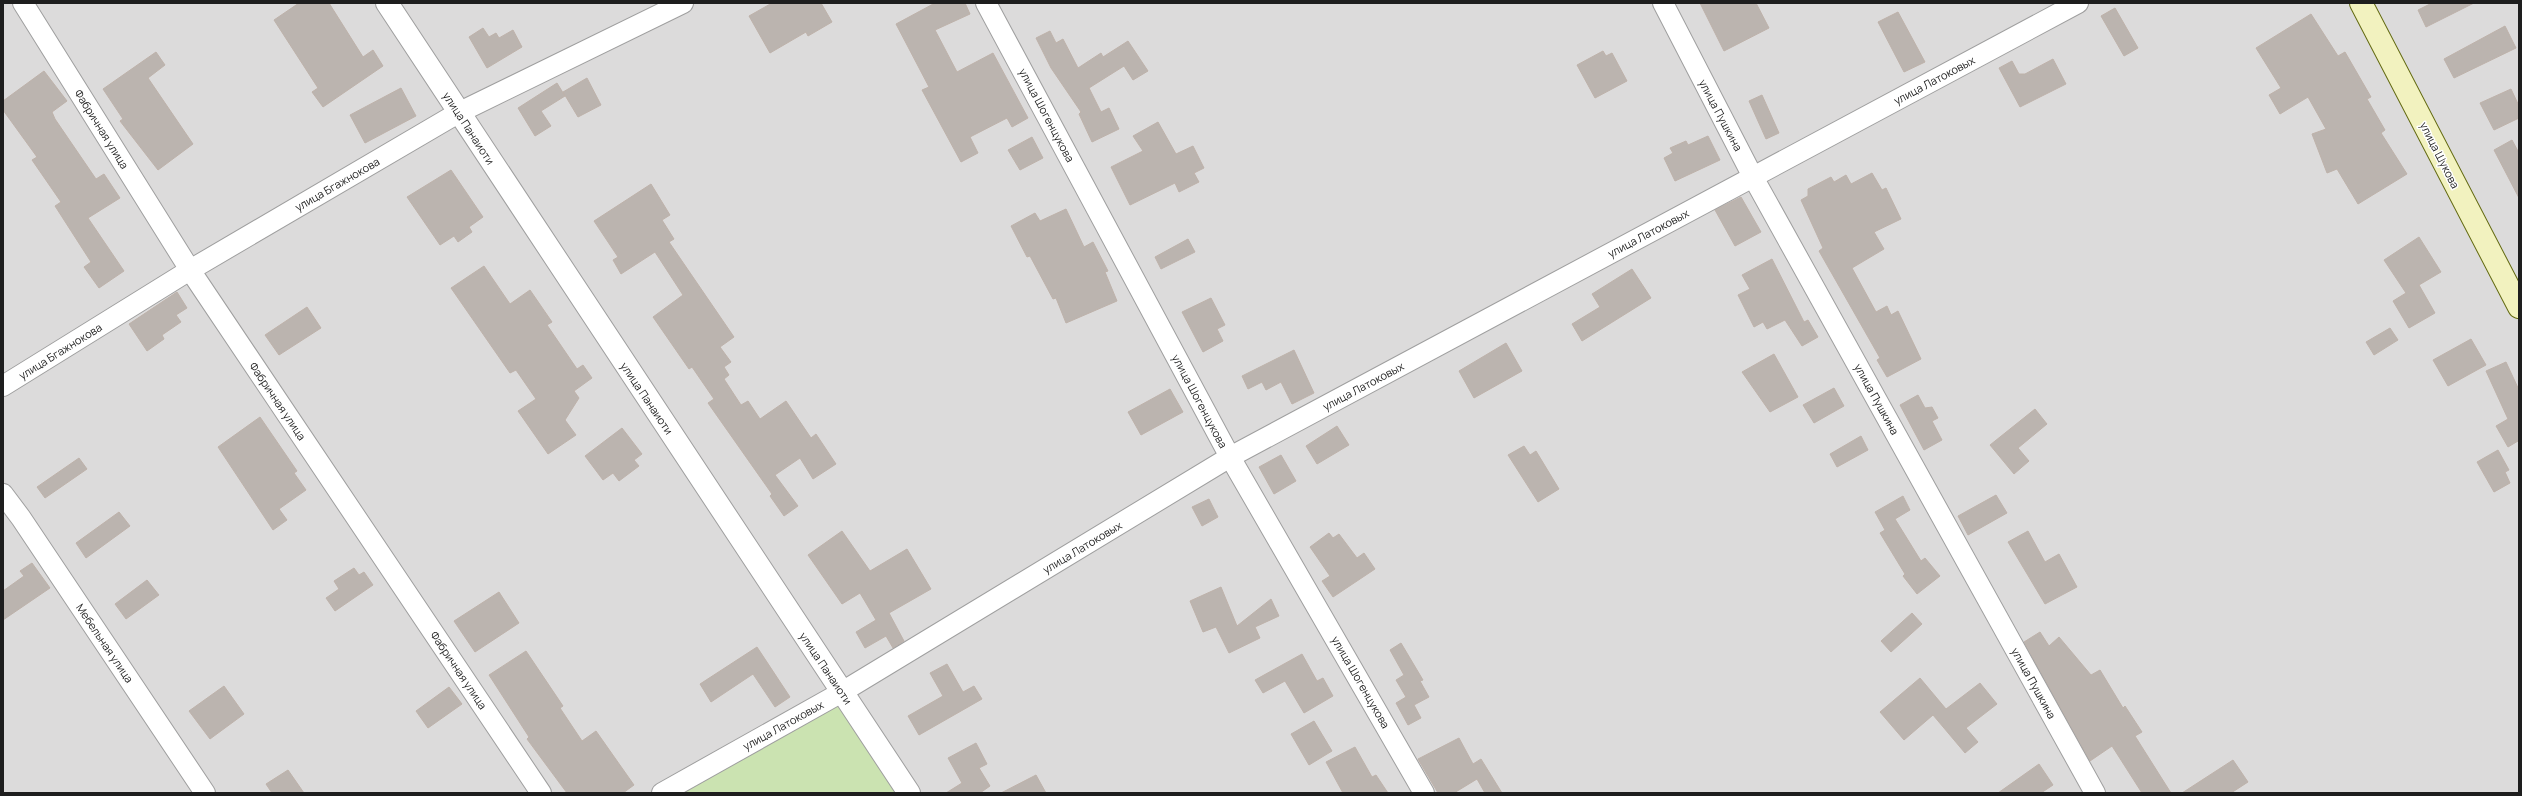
<svg xmlns="http://www.w3.org/2000/svg" width="2522" height="796" viewBox="0 0 2522 796" font-family="Manrope,sans-serif">
<style>
.residential{fill:#dcdbdb}
.grass{fill:#cbe3b1}
.building{fill:#bbb4af;stroke:#beb2aa}
.lines{fill:none;stroke-linecap:round;stroke-linejoin:round}
.minor-casing{stroke:#9f9f9f;stroke-width:22}
.tertiary-casing{stroke:#9f9f9f;stroke-width:24}
.secondary-casing{stroke:#636a11;stroke-width:24}
.minor{stroke:#fff;stroke-width:20}
.tertiary{stroke:#fff;stroke-width:22}
.secondary{stroke:#f2f2bf;stroke-width:22}
.labels{text-anchor:middle;dominant-baseline:central;stroke-width:3;stroke-linejoin:round;paint-order:stroke}
.street-label{font-size:11px;fill:#1e1e1e;stroke:#fff}
</style>
<rect width="100%" height="100%" fill="#eeebe6"/>
<rect class="residential" x="3" y="3" width="2516" height="790"/>
<polygon class="grass" points="842,692 909,793 662,793"/>
<g class="building">
<polygon points="299,3 329,3 363,57 373,50 383,66 323,107 312,92 318,88 274,20"/>
<polygon points="772,3 821,3 832,22 808,36 806,32 770,53 749,16"/>
<polygon points="935,3 965,3 970,14 935,30 957,72 993,53 1028,118 1012,127 1007,118 970,137 978,153 961,162 922,90 929,87 896,24"/>
<polygon points="1700,3 1756,3 1769,28 1724,51"/>
<polygon points="2432,3 2474,3 2426,27 2418,10"/>
<polygon points="2115,8 2138,48 2124,56 2101,16"/>
<polygon points="1898,12 1925,62 1904,72 1878,22"/>
<polygon points="2311,14 2338,56 2345,52 2371,97 2367,99 2385,130 2381,133 2407,174 2358,204 2337,169 2327,173 2312,134 2326,129 2308,97 2280,114 2269,95 2281,88 2256,48"/>
<polygon points="2505,26 2516,48 2454,78 2444,59"/>
<polygon points="483,28 489,37 496,33 499,38 513,30 522,47 487,68 469,37"/>
<polygon points="1050,31 1056,43 1063,39 1078,68 1101,53 1103,57 1128,41 1148,71 1133,80 1124,66 1089,88 1101,112 1109,108 1119,129 1092,142 1079,114 1081,112 1051,68 1036,38"/>
<polygon points="1603,51 1606,56 1612,53 1627,81 1595,98 1577,65"/>
<polygon points="156,52 165,65 148,78 193,144 158,170 120,121 123,119 103,89"/>
<polygon points="2053,59 2066,84 2020,107 1999,68 2012,61 2019,74 2025,74"/>
<polygon points="44,71 67,101 52,112 55,119 96,179 104,174 120,198 88,218 124,271 99,288 84,267 91,262 55,206 61,202 32,160 37,157 3,110 3,101"/>
<polygon points="587,78 601,105 578,117 563,92"/>
<polygon points="557,83 565,96 541,111 551,126 535,136 518,108"/>
<polygon points="401,88 416,116 365,143 350,115"/>
<polygon points="2511,89 2519,106 2519,118 2494,130 2480,103"/>
<polygon points="1762,95 1779,133 1766,139 1749,101"/>
<polygon points="1158,122 1176,154 1193,146 1204,168 1194,173 1199,182 1179,192 1175,183 1130,205 1111,167 1143,151 1133,136"/>
<polygon points="1708,136 1720,160 1675,181 1664,158 1673,153 1670,148 1686,141 1688,145"/>
<polygon points="1032,137 1043,158 1020,170 1008,150"/>
<polygon points="2512,140 2519,153 2519,198 2494,150"/>
<polygon points="451,170 483,217 469,227 472,232 458,242 454,236 440,245 407,197"/>
<polygon points="1872,173 1882,190 1886,188 1901,219 1874,232 1884,249 1852,268 1876,312 1887,306 1891,315 1898,311 1921,359 1887,377 1877,360 1880,358 1819,251 1823,248 1801,200 1808,196 1808,189 1831,177 1834,182 1846,175 1851,184"/>
<polygon points="651,184 670,215 662,220 674,239 669,242 734,337 720,347 731,362 724,367 729,375 724,379 741,405 748,401 760,419 786,401 811,438 816,434 836,464 813,479 800,458 775,475 798,506 784,516 770,496 772,494 708,403 714,399 692,367 689,369 653,317 683,295 655,252 621,274 613,260 618,257 594,221"/>
<polygon points="1741,197 1761,232 1735,246 1715,210"/>
<polygon points="1066,209 1084,247 1093,242 1108,271 1105,272 1117,301 1066,323 1056,298 1053,299 1030,256 1027,257 1011,226 1035,213 1040,221"/>
<polygon points="2419,237 2441,272 2419,285 2435,313 2409,328 2393,301 2406,293 2384,260"/>
<polygon points="1188,239 1195,252 1161,269 1155,257"/>
<polygon points="1772,259 1804,322 1808,320 1818,337 1802,346 1785,320 1767,329 1763,322 1754,327 1738,295 1750,289 1742,275"/>
<polygon points="484,266 510,304 530,290 552,322 547,325 577,369 583,365 592,378 574,391 579,398 565,420 576,435 548,454 518,411 536,399 516,370 510,373 451,288"/>
<polygon points="1632,269 1651,298 1582,341 1572,324 1600,307 1592,294"/>
<polygon points="177,292 187,308 176,315 181,322 162,335 164,339 147,351 129,324"/>
<polygon points="1211,298 1225,325 1217,329 1223,341 1203,352 1182,312"/>
<polygon points="307,307 321,328 279,355 265,335"/>
<polygon points="2390,328 2398,340 2374,355 2366,342"/>
<polygon points="2471,339 2486,365 2448,386 2433,360"/>
<polygon points="1506,343 1522,371 1474,398 1459,371"/>
<polygon points="1294,350 1314,393 1292,404 1281,382 1266,390 1262,382 1248,389 1242,376"/>
<polygon points="1774,354 1798,397 1770,412 1742,372"/>
<polygon points="2506,362 2519,390 2519,443 2518,441 2508,447 2496,426 2508,419 2486,371"/>
<polygon points="1834,388 1844,406 1814,423 1803,405"/>
<polygon points="1170,389 1183,412 1141,435 1128,412"/>
<polygon points="1918,395 1925,408 1932,407 1938,418 1932,421 1942,440 1924,450 1900,405"/>
<polygon points="2035,409 2047,424 2018,448 2029,461 2014,474 1990,445"/>
<polygon points="260,417 297,471 294,473 306,490 279,509 287,520 273,530 218,447"/>
<polygon points="1337,426 1349,445 1317,464 1306,446"/>
<polygon points="622,428 642,454 634,460 639,466 619,481 613,473 603,480 585,456"/>
<polygon points="1861,436 1868,450 1837,467 1830,454"/>
<polygon points="1524,446 1530,455 1536,451 1559,489 1538,502 1508,455"/>
<polygon points="2498,450 2509,470 2505,472 2510,483 2494,492 2477,462"/>
<polygon points="1281,455 1296,481 1274,494 1259,467"/>
<polygon points="79,458 87,469 45,498 37,487"/>
<polygon points="1996,495 2007,513 1968,535 1958,516"/>
<polygon points="1903,496 1910,510 1895,519 1921,561 1925,558 1940,576 1917,594 1903,576 1905,574 1880,533 1885,530 1875,512"/>
<polygon points="1209,499 1218,517 1202,526 1192,507"/>
<polygon points="119,512 130,526 86,558 76,543"/>
<polygon points="842,531 870,571 907,549 931,589 889,613 904,641 893,648 886,636 865,648 856,632 876,620 860,593 842,604 808,555"/>
<polygon points="2028,531 2045,562 2059,554 2077,587 2045,604 2008,542"/>
<polygon points="1329,533 1333,538 1339,534 1357,558 1364,553 1375,569 1333,597 1322,581 1330,576 1310,547"/>
<polygon points="32,563 50,588 3,620 3,591 24,576 20,571"/>
<polygon points="354,568 359,575 364,572 373,585 335,611 326,598 339,589 334,581"/>
<polygon points="147,580 159,595 126,619 115,604"/>
<polygon points="1221,587 1237,626 1271,599 1279,616 1255,627 1260,638 1229,653 1216,627 1203,632 1190,601"/>
<polygon points="499,592 519,623 475,652 454,621"/>
<polygon points="1912,613 1922,624 1891,652 1881,641"/>
<polygon points="2040,632 2049,646 2059,637 2091,675 2100,670 2123,708 2125,706 2142,732 2135,736 2171,793 2142,793 2112,746 2090,761 2024,642"/>
<polygon points="1401,643 1423,680 1420,681 1429,697 1414,705 1421,718 1408,725 1396,703 1406,697 1396,680 1404,675 1390,650"/>
<polygon points="757,647 790,697 775,707 753,674 711,702 700,684"/>
<polygon points="526,651 563,706 560,708 582,741 596,731 634,785 623,793 567,793 527,739 529,737 489,675"/>
<polygon points="1302,654 1317,681 1323,678 1333,696 1304,713 1285,681 1263,693 1255,680"/>
<polygon points="947,664 963,692 974,686 982,699 919,735 908,716 943,696 930,673"/>
<polygon points="1920,678 1946,709 1980,683 1997,704 1966,728 1978,742 1965,753 1933,715 1904,740 1880,712"/>
<polygon points="224,686 244,714 210,739 189,711"/>
<polygon points="449,687 462,704 428,728 416,711"/>
<polygon points="1314,721 1332,751 1309,765 1291,734"/>
<polygon points="1459,738 1473,764 1481,759 1502,793 1485,793 1477,779 1454,793 1438,793 1418,759"/>
<polygon points="976,743 987,764 979,768 990,786 980,793 946,793 962,783 948,758"/>
<polygon points="1355,747 1372,777 1376,775 1388,793 1343,793 1326,762"/>
<polygon points="2233,760 2248,782 2231,793 2182,793"/>
<polygon points="2039,764 2053,785 2041,793 1998,793"/>
<polygon points="288,770 304,793 272,793 266,784"/>
<polygon points="1036,775 1046,793 1001,793"/>
</g>
<g class="lines">
<g class="minor-casing">
<g id="minor">
<polyline points="23,3 190,270 541,793"/>
<polyline points="986,3 1230,457 1424,793"/>
<polyline points="1663,3 1753,177 2095,793"/>
<polyline points="3,386 190,270 458,113 683,3"/>
<polyline points="3,494 21,518 205,793"/>
<polyline points="662,793 842,692 1230,457 2078,3"/>
</g>
</g>
<g class="tertiary-casing">
<polyline id="tertiary" points="387,3 909,793"/>
</g>
<g class="secondary-casing">
<polyline id="secondary" points="2361,3 2519,307"/>
</g>
<use href="#minor" class="minor"/>
<use href="#tertiary" class="tertiary"/>
<use href="#secondary" class="secondary"/>
</g>
<g class="labels">
<g class="street-label">
<text transform="translate(1934 80) rotate(-28)">улица Латоковых</text>
<text transform="translate(1047 115) rotate(62)">улица Шогенцукова</text>
<text transform="translate(1721 115) rotate(62)">улица Пушкина</text>
<text transform="translate(469 128) rotate(57)">улица Панаиоти</text>
<text transform="translate(102 129) rotate(58)">Фабричная улица</text>
<text transform="translate(2440 155) rotate(63)">улица Шукова</text>
<text transform="translate(337 184) rotate(-30)">улица Бгажнокова</text>
<text transform="translate(1648 233) rotate(-28)">улица Латоковых</text>
<text transform="translate(60 351) rotate(-32)">улица Бгажнокова</text>
<text transform="translate(1363 386) rotate(-28)">улица Латоковых</text>
<text transform="translate(647 398) rotate(56)">улица Панаиоти</text>
<text transform="translate(1877 399) rotate(61)">улица Пушкина</text>
<text transform="translate(278 401) rotate(56)">Фабричная улица</text>
<text transform="translate(1200 401) rotate(62)">улица Шогенцукова</text>
<text transform="translate(1082 547) rotate(-31)">улица Латоковых</text>
<text transform="translate(105 643) rotate(56)">Мебельная улица</text>
<text transform="translate(826 668) rotate(56)">улица Панаиоти</text>
<text transform="translate(459 670) rotate(56)">Фабричная улица</text>
<text transform="translate(1361 682) rotate(60)">улица Шогенцукова</text>
<text transform="translate(2034 683) rotate(61)">улица Пушкина</text>
<text transform="translate(783 725) rotate(-29)">улица Латоковых</text>
</g>
</g>
<rect width="2522" height="796" fill="none" stroke="#1e1e1e" stroke-width="8"/>
</svg>
